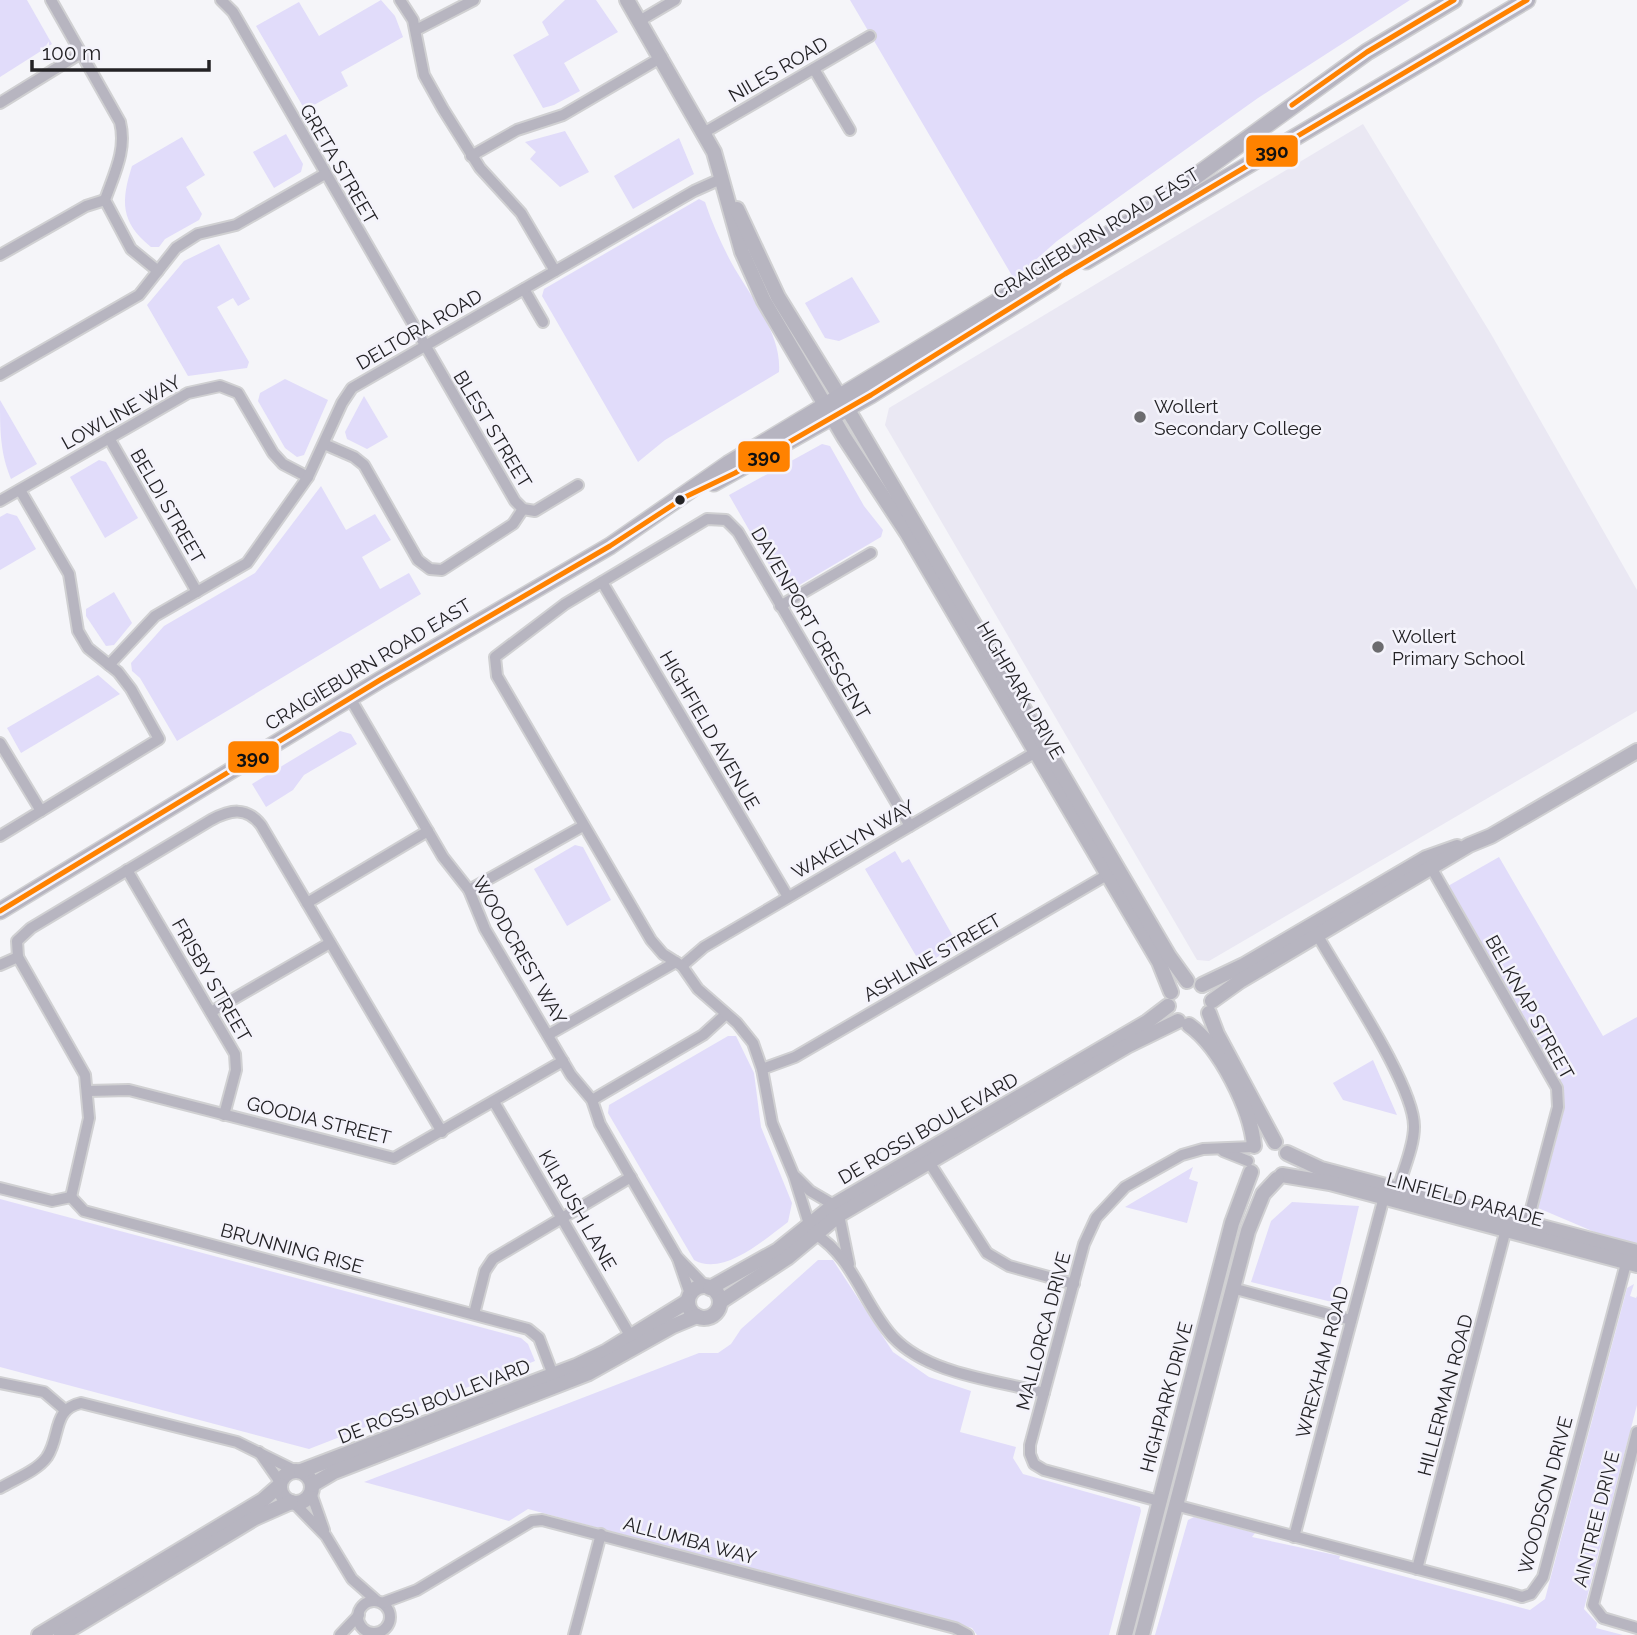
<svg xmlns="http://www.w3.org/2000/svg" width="1637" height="1635" viewBox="0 0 1637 1635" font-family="Raleway,sans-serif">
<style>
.built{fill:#eae8f3}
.green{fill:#e1dcfa}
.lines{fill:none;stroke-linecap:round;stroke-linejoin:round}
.minor-casing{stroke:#d0d0d2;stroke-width:14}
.tertiary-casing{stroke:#d0d0d2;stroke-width:18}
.secondary-casing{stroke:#d0d0d2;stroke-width:19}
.minor{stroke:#b7b5c0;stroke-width:10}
.tertiary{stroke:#b7b5c0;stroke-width:14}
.secondary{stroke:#b6b4c0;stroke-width:16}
.bus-1-casing{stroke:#f4f3fb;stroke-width:10}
.bus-1{stroke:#ff8200;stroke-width:5}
.poi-dot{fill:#6c6c6f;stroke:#f4f3fb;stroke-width:2.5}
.bus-dot{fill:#232225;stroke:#f4f3fb;stroke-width:2.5}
.labels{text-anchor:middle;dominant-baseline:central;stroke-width:5;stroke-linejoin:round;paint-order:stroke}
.street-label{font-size:19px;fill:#232225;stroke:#f4f3fb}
.poi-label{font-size:19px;fill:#232225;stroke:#f4f3fb;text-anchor:start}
.line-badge{stroke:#f4f3fb;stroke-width:2.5}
.pale-badge-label{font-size:19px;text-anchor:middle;font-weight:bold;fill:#111}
</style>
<rect width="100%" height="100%" fill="#f5f5f9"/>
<polygon class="built" points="1363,124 1491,334 1637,590 1637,711 1209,961 1197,960 885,425 889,408"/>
<g class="green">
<polygon points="0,0 27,0 52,44 0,77"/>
<polygon points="381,0 395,16 403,37 341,72 348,86 305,110 256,26 299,2 319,36"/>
<polygon points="565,0 596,0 618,32 564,63 580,91 554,105 543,108 513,55 549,35 542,22"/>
<polygon points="850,0 1410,0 1258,98 1057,241 1014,279"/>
<polygon points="565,131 589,172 560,187 530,159 536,152 525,142"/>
<polygon points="286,134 303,164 301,172 274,188 253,152"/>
<path d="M182 137 205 175 186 187 202 214 199 220 165 239 159 247H151C120 222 121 201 132 166Z"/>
<polygon points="679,138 694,174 633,209 614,176"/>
<path d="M699 199 705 202C712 223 721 243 731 262 749 295 782 333 779 372L665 440 638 462 542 296 544 289Z"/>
<polygon points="219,244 250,299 238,306 233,298 217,307 249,362 247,368 188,376 147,305 184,261"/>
<polygon points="852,277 880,322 839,341 825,338 805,303"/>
<polygon points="285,379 328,400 304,455 297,457 285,448 258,401 260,393"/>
<polygon points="364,396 388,437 367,449 347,439 345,432"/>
<path d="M0 400 37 464 11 479C0 453 0 430 0 400Z"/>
<polygon points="822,444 830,446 864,506 883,530 881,537 791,590 783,589 729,495"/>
<polygon points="99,460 106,462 138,518 105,538 70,477"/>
<polygon points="321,486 346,530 375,514 391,540 362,557 380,589 409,573 421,594 177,741 140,678 132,671 131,663 164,626 255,573"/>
<polygon points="7,513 17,516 36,549 0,570 0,517"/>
<polygon points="114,592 132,623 114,645 106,646 86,616 86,609"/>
<polygon points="98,675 120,694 21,753 7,728"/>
<polygon points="340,731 351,734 357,744 304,775 293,790 266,807 252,784"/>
<polygon points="575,845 583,847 611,900 567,926 534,869"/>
<polygon points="895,851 902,863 909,859 958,945 922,966 865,869"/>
<polygon points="1499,857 1603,1036 1637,1017 1637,1250 1538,1208 1564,1110 1563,1087 1448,886"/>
<path d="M728 1036H736L754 1073 761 1127 792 1203 788 1222C764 1240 723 1277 694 1260L608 1113 609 1105Z"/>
<polygon points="1373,1060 1397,1115 1343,1100 1333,1083"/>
<polygon points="1193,1167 1189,1179 1198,1182 1187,1223 1125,1207"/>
<polygon points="0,1199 521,1338 528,1344 535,1361 309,1449 0,1367"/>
<polygon points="1292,1202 1359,1206 1336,1303 1251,1282 1271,1221"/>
<polygon points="818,1260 833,1260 893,1352 929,1377 971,1391 960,1432 1016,1447 1013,1458 1023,1474 1140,1507 1141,1511 1109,1635 977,1635 972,1628 528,1509 509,1521 364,1482 699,1353 718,1353 731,1344 741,1329"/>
<polygon points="1634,1284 1630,1296 1636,1298 1637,1296 1637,1405 1584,1609 1597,1623 1596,1628 1623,1635 1155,1635 1188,1520 1194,1517 1255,1533 1252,1537 1340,1556 1339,1559 1530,1610 1545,1599 1627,1288"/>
</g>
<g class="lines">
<g class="minor-casing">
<g id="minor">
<polyline points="221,0 233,12 515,501 523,509 535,511 578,485"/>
<polyline points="400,0 413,20 424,75 443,109 480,168 521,213 555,271"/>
<polyline points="641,20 675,0"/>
<polyline points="416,30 474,0"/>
<path d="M81 53 120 122C127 150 114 174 105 200L131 249 158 271"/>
<polyline points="814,69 850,130"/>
<polyline points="0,103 81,53 51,0"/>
<polyline points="705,132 870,36"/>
<polyline points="471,156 517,130 563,115 662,57"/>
<polyline points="0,255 86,206 105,200"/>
<polyline points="524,289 543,322"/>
<polyline points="0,375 139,295 176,248 198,234 236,225 325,174"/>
<polyline points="109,438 197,592"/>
<polyline points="324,444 354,457 364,465 418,560 430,569 442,570 513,524 523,509"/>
<polyline points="0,501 188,393 220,386 238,393 273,453 283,464 308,477"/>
<polyline points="602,582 788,897"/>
<polyline points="780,606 871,553"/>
<polyline points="109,665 155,616 247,563 308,477 342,403 352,388 694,191 723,178"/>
<polyline points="350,698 443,857 469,890 485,929 571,1075 592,1100 600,1124 677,1257 705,1286"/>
<polyline points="0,743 41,811"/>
<polyline points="0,836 159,739 131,689 118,672 88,648 78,631 69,574 20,490"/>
<polyline points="1428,862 1557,1088 1558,1107 1527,1224"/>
<polyline points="127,870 235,1054 236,1070 224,1115"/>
<polyline points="469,890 583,826"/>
<polyline points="307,903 428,831"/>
<path d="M1318 936C1340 976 1415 1086 1414 1127 1414 1147 1403 1170 1398 1189"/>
<polyline points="18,957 85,1075 89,1118 71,1197"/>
<path d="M0 965 18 957 17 941 31 928 211 820C230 810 246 806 261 825L442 1132"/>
<polyline points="682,966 704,947 1041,749"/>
<polyline points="211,1012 330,943"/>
<polyline points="548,1035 676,962"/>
<polyline points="762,1069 795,1057 1112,872"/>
<polyline points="88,1091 129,1090 394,1158 563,1061"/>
<polyline points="592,1100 703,1035 726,1014"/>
<polyline points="494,1102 631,1337"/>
<polyline points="1223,1151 1248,1161"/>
<polyline points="929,1162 987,1253 1009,1266 1074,1284"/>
<polyline points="796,1177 810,1191 834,1205"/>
<polyline points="0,1188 52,1201 71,1197 84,1211 528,1329 539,1338 553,1375"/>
<polyline points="839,1215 849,1264"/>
<polyline points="809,1224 794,1176 772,1123 762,1069 753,1043 737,1023 698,989 682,966 663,954 651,940 497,676 495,657 565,604 707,519 726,520 738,532 910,826"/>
<path d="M815 1234C854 1258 863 1304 893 1337 929 1375 996 1380 1044 1393"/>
<polyline points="678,1259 690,1294"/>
<polyline points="1232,1288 1351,1320"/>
<polyline points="474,1314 485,1271 493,1259 631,1177"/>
<polyline points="0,1383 44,1392 65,1410"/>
<polyline points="1637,1432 1593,1605 1603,1618 1637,1628"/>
<polyline points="259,1452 280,1482"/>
<path d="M0 1488C15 1479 37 1471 47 1457 61 1436 52 1409 81 1403L237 1442 294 1470"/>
<polyline points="311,1493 324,1530"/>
<polyline points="1159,1501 1044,1470 1034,1464 1030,1454 1030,1445 1084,1244 1096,1218 1125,1187 1182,1155 1203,1149 1253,1147"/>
<polyline points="294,1503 326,1536 352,1579 377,1601"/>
<polyline points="1175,1505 1509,1593 1522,1597 1531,1594 1543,1577 1628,1256"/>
<polyline points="1294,1537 1384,1197"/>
<polyline points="1417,1569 1506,1229"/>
<circle cx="374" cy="1617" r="16"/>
<polyline points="382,1603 417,1590 532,1521 542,1520 955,1628 968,1635"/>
<polyline points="340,1635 359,1615"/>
<polyline points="574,1635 601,1534"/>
</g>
</g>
<g class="tertiary-casing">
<g id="tertiary">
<polyline points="627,0 714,152 742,252 764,301 844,437 907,533 1159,962 1171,992"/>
<polyline points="737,209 778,297 854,420 1169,956 1187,981"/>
<polyline points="1202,985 1244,965 1426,858 1457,847"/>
<polyline points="1212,1001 1240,981 1469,845 1491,836 1637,751"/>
<polyline points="1209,1013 1217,1034 1275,1142"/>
<path d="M1189 1025C1220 1047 1251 1109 1254 1146"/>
<polyline points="1287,1153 1321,1169 1637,1252"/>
<polyline points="1282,1175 1330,1183 1637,1265"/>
<circle cx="704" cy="1302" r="16"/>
<polyline points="710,1288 778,1250 834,1205 1147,1022 1168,1006"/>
<polyline points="720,1302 787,1258 839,1215 1127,1046 1178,1021"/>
<circle cx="296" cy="1487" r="16"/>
<polyline points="301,1471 576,1366 607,1351 688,1301"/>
<polyline points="312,1485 334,1472 589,1373 673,1326 697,1316"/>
<polyline points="39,1635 263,1500 280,1485"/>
<polyline points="61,1635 255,1518 291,1502"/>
<polyline points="1125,1635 1232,1223 1251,1172"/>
<polyline points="1142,1635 1248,1231 1263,1194 1277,1179"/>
</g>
</g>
<g class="secondary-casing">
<g id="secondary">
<polyline points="1086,261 1527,0"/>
<polyline points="714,483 871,395 1052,282"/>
<polyline points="0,911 380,680 610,546 728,464 1149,210 1367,52 1454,0"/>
</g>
</g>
<use href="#minor" class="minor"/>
<use href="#tertiary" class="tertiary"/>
<use href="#secondary" class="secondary"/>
<g class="bus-1-casing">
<g id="bus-1">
<polyline points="1292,105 1367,52 1454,0"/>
<polyline points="0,911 380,680 610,546 685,497 735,473 871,395 1065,274 1527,0"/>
</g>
</g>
<use href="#bus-1" class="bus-1"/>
</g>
<g class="poi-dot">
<circle cx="1140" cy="417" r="7"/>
<circle cx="1378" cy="647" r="7"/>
</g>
<circle class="bus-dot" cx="680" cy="500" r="6"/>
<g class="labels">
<g class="street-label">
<text transform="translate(778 69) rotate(-30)">NILES ROAD</text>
<text transform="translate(339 164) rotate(60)">GRETA STREET</text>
<text transform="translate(1096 233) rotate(-31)">CRAIGIEBURN ROAD EAST</text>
<text transform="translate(419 329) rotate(-30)">DELTORA ROAD</text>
<text transform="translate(121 412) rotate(-29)">LOWLINE WAY</text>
<text transform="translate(493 429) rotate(59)">BLEST STREET</text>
<text transform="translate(168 506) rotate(60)">BELDI STREET</text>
<text transform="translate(811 623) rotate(60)">DAVENPORT CRESCENT</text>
<text transform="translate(368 664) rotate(-31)">CRAIGIEBURN ROAD EAST</text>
<text transform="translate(1021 690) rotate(60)">HIGHPARK DRIVE</text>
<text transform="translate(710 730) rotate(60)">HIGHFIELD AVENUE</text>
<text transform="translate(853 839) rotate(-30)">WAKELYN WAY</text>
<text transform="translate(520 950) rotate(60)">WOODCREST WAY</text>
<text transform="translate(932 957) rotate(-30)">ASHLINE STREET</text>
<text transform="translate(212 980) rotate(60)">FRISBY STREET</text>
<text transform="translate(1530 1007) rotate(61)">BELKNAP STREET</text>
<text transform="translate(319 1120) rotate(14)">GOODIA STREET</text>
<text transform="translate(928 1128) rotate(-30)">DE ROSSI BOULEVARD</text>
<text transform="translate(1465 1199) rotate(15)">LINFIELD PARADE</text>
<text transform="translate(578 1210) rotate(60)">KILRUSH LANE</text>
<text transform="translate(292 1248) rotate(15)">BRUNNING RISE</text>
<text transform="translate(1043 1331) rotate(-75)">MALLORCA DRIVE</text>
<text transform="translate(1322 1362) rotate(-75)">WREXHAM ROAD</text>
<text transform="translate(1445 1395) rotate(-75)">HILLERMAN ROAD</text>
<text transform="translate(1166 1397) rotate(-75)">HIGHPARK DRIVE</text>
<text transform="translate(434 1401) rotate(-21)">DE ROSSI BOULEVARD</text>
<text transform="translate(1545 1495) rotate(-75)">WOODSON DRIVE</text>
<text transform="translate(1596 1519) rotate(-76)">AINTREE DRIVE</text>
<text transform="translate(690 1540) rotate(15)">ALLUMBA WAY</text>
</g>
<g class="poi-label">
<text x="1154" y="406">Wollert<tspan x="1154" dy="22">Secondary College</tspan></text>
<text x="1392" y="636">Wollert<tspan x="1392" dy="22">Primary School</tspan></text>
</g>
</g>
<g class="line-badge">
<rect x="1245" y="134" width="54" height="34" rx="7" fill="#ff8200"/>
<rect x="737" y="440" width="54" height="33" rx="7" fill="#ff8200"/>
<rect x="227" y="740" width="53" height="34" rx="7" fill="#ff8200"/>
</g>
<g class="pale-badge-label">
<text x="1272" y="158">390</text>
<text x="764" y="463">390</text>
<text x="253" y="764">390</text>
</g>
<path d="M32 60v10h177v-10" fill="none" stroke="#232225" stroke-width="3.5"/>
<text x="42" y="60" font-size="21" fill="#232225" stroke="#f4f3fb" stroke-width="5" paint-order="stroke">100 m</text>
</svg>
